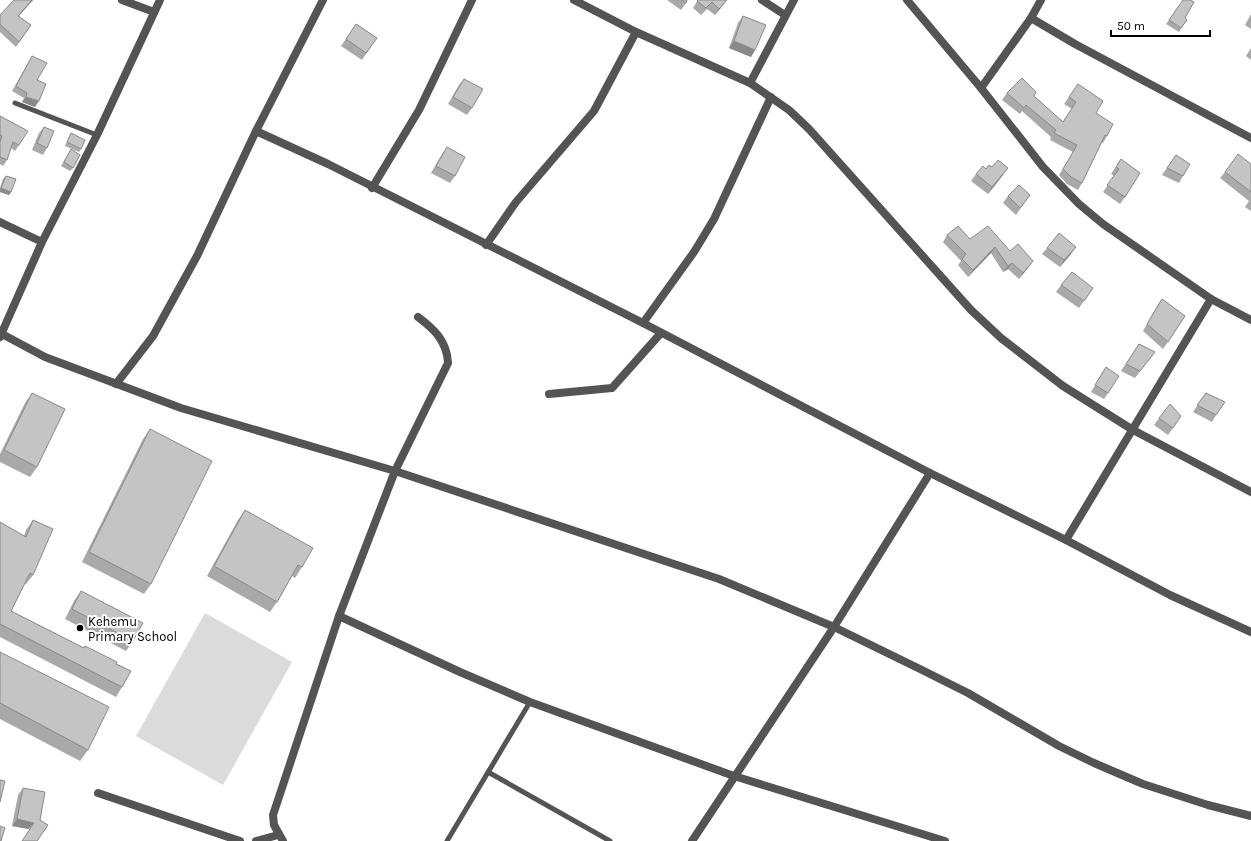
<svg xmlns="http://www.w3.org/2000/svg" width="1251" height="841" viewBox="0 0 1251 841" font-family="Karla,sans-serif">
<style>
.green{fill:#dbdbdb}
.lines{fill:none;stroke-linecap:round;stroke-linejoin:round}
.lane{stroke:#545454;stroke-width:5}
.street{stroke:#545454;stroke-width:8}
.wall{fill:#a9a9a9}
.shaded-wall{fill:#898989}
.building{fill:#c4c4c4;stroke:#898989}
.poi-dot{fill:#000;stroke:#fff;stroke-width:1.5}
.labels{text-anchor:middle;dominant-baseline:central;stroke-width:4;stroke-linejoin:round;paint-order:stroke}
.poi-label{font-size:13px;fill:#000;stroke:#fff;text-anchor:start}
</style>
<rect width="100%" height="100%" fill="#fff"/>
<polygon class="green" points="205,613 292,662 223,785 136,736"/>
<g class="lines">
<g class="lane">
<polyline points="15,103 97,135"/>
<polyline points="488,772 610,841"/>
<polyline points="447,841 530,702"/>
</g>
<g class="street">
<polyline points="122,0 154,12"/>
<polyline points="574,0 636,32 750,83 789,110 809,129 971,310 1001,338 1063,386 1133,430 1251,492"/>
<polyline points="762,0 785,15"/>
<polyline points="907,0 981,88 1043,167 1079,204 1103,224 1211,299 1251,320"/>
<polyline points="1031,18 1075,44 1251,138"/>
<polyline points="750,83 794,0"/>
<polyline points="981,88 1031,18 1041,0"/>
<polyline points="256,131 328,164 643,323 930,473 1066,540 1170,595 1251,632"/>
<polyline points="372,188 419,110 472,0"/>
<polyline points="0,222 42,242"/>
<polyline points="486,245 516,202 594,111 636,32"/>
<polyline points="643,323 694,252 714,219 771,97"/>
<polyline points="2,334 45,357 181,408 395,471 719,579 834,627 920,669 968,693 1059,746 1094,763 1143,784 1208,805 1251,816"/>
<polyline points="0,337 42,242 97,135 160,0"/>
<polyline points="116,384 153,336 197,256 256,131 323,0"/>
<polyline points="549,394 612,388 661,333"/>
<polyline points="1066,540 1211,299"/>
<polyline points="339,616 460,672 530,702 734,776 945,841"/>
<polyline points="98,793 240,841"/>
<polyline points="256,841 278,835"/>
<path d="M283 841 274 825 273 815 339 616 395 471 448 363C447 341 434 329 418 317"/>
<polyline points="692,841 834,627 930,473"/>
</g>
</g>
<g class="wall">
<polygon points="14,0 33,0 19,16 31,25 16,47 0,32 0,15"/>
<polygon points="667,0 687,0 686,3 681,10"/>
<polygon points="698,0 724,4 715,15 707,9 701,15 693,8"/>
<polygon points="1183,0 1185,18 1187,20 1179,32 1166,24"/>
<polygon points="1251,14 1251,29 1245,25"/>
<polygon points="743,16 755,50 751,57 729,48 738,23"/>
<polygon points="356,24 377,38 362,60 341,46"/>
<polygon points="1251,48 1251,60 1246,56"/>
<polygon points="32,56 37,80 35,107 22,102 24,98 12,91 29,61"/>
<polygon points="464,79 472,108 467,115 448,104 459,85"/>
<polygon points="1078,84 1096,113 1107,136 1103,143 1102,142 1082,183 1078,190 1067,184 1059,175 1073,152 1050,140 1051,137 1022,111 1020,114 1002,100 1007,93 1034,96 1063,122 1072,109 1064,104"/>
<polygon points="0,116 19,145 15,151 11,148 7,160 3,166 0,164"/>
<polygon points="44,127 47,148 43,155 32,150 39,133"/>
<polygon points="71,133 81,149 79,152 65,146 69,137"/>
<polygon points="447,147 455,176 450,183 431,173 442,154"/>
<polygon points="71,149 73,168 70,171 61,166"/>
<polygon points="1176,155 1183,176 1179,183 1162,175"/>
<polygon points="1121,159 1125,197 1120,204 1103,192 1114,176 1111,174"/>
<polygon points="1251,164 1251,211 1245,207 1249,201 1220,178 1225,172"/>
<polygon points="989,165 1003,175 988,194 971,181 976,174 986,169"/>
<polygon points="6,176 11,192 9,195 0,192 0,188 3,179"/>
<polygon points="1030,195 1016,215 1003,203 1008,196"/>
<polygon points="947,235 970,239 1010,251 1033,261 1019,279 1008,269 1003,272 991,253 968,277 958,265 961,261 943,242"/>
<polygon points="1047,248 1071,254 1060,267 1042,254"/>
<polygon points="1061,285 1093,288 1079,308 1056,292"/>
<polygon points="1162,299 1185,316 1163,349 1143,331 1157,306"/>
<polygon points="1139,344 1155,352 1135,378 1121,371"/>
<polygon points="1106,367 1108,393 1104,399 1091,392"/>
<polygon points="32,393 37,467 30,477 0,462 0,454 25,403"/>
<polygon points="1206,393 1216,415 1212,422 1193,412"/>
<polygon points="1159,418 1173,428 1168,435 1154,425"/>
<polygon points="150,429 151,584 144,594 82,562 143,439"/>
<polygon points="245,510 302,567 295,578 292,576 277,602 270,612 207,576 238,520"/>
<polygon points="33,520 33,575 26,584 25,584 11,611 83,648 85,646 116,664 122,687 116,697 0,637 0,522 24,536 26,530"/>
<polygon points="81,591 133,641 126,651 65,619 74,601"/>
<polygon points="0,652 88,750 80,761 0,719"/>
<polygon points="23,788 29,829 12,826 18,795"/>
</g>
<g class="shaded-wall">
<polygon points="32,0 33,0 14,21 18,16"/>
<polygon points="727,0 724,4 715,15 719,9"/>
<polygon points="734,41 755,50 751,57 729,48"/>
<polygon points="26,97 39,101 35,107 22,102"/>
<polygon points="1008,168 1003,175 988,194 992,187"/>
<polygon points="1,188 11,192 9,195 0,192 0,190"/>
<polygon points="995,247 991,253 968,277 973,270"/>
<polygon points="1076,247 1071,254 1060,267 1064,260"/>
<polygon points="1033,261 1028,268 1019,279 1023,273"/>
<polygon points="1012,263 1008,269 1003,272 1008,266"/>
<polygon points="17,819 34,823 29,829 12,826"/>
</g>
<g class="building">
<polygon points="14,0 32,0 18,16 31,25 19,42 0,24 0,15"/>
<polygon points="681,0 687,0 686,3"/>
<polygon points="698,0 727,0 719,9 712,2 706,8 697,1"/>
<polygon points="1183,0 1190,0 1194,2 1185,18 1187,20 1181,28 1169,20"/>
<polygon points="743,16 766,25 755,50 734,41"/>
<polygon points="356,24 377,38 366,53 346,39"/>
<polygon points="32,56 47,63 37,80 46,84 39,101 26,97 27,93 16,86"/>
<polygon points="1022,78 1036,92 1034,96 1063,122 1076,102 1069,97 1078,84 1103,101 1096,113 1113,124 1107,136 1105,135 1082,183 1071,177 1063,169 1077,145 1054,133 1056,130 1026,105 1024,108 1007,93"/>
<polygon points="464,79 483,89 472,108 453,97"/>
<polygon points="0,116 28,131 19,145 13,142 7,160 0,157 0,142 2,136 0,135"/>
<polygon points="44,127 54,131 47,148 37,143"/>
<polygon points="71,133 85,140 81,149 67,142"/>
<polygon points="447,147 465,157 455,176 436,166"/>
<polygon points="71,149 80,155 73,168 64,162"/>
<polygon points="1238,154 1251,164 1251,192 1225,172"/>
<polygon points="1176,155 1190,164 1183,176 1167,168"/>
<polygon points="1121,159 1140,173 1125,197 1107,185 1119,169 1116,167"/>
<polygon points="998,160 1008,168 992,187 976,174 983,166 986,169 989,165 992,167"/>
<polygon points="6,176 16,179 11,192 1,188"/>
<polygon points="1019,185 1030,195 1020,208 1008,196"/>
<polygon points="958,226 970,239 988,226 1010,251 1018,244 1033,261 1023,273 1012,263 1008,266 995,247 973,270 962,259 966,254 947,235"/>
<polygon points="1059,233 1076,247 1064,260 1047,248"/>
<polygon points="1072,272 1093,288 1084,301 1061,285"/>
<polygon points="1162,299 1185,316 1168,342 1147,324"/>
<polygon points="1139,344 1155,352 1140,371 1126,364"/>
<polygon points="1106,367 1119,376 1108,393 1095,385"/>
<polygon points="32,393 65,409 37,467 4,450"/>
<polygon points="1206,393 1225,402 1216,415 1197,405"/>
<polygon points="1170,404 1181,416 1173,428 1159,418"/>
<polygon points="150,429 212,461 151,584 89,552"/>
<polygon points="245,510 313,548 302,567 298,565 277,602 214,566"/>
<polygon points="33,520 53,529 33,575 30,573 11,611 84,648 85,646 117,662 116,664 131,671 122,687 0,624 0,522 26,537"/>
<polygon points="81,591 143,623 133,641 72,609"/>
<polygon points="0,652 109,707 88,750 0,703"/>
<polygon points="0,780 5,781 0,802"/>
<polygon points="23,788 45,792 40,820 48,825 37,841 22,841 34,823 17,819"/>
<polygon points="0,826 5,828 1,841 0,841"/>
</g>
<circle class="poi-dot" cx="80" cy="628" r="4"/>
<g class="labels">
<g class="poi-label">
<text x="88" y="621">Kehemu<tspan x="88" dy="15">Primary School</tspan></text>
</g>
</g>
<path d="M1111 30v6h99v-6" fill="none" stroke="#000000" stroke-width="2"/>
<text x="1117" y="30" font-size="12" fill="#000000" stroke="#ffffff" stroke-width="3" paint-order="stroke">50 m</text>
</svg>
